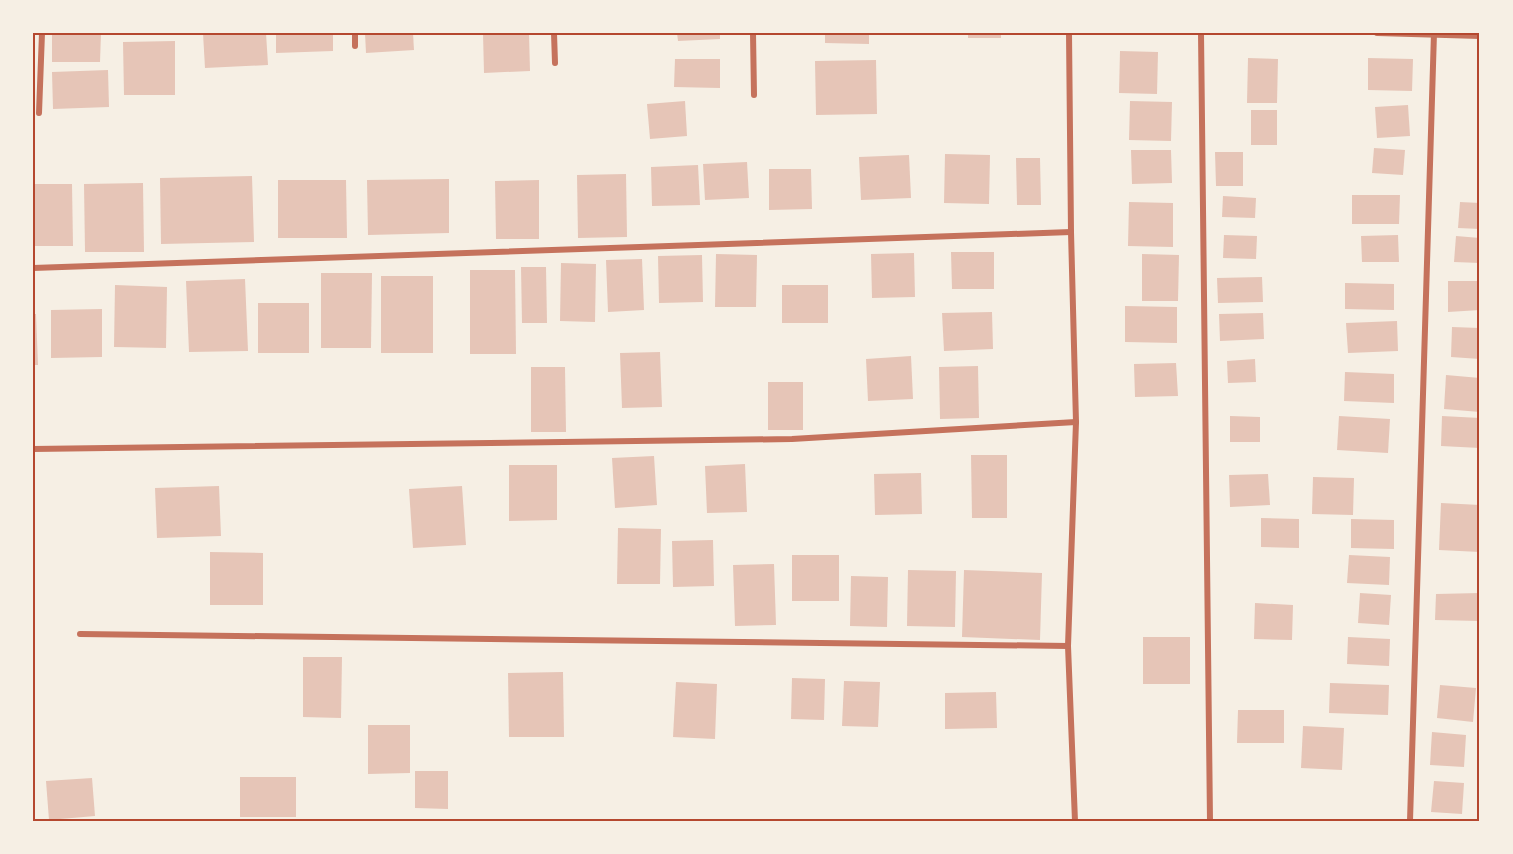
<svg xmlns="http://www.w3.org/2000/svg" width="1513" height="854" viewBox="0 0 1513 854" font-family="'Nunito Sans',sans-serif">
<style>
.building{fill:#e6c5b7}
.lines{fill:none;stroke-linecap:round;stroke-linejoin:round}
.minor{stroke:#c5725c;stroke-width:6}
.neatline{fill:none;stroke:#b5482f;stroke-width:2}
</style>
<rect width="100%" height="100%" fill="#f6efe4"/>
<g class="building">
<polygon points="52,33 101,33 100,62 52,62"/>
<polygon points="203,33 266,33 268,65 205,68"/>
<polygon points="276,33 333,33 333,51 276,53"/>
<polygon points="365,33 413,33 414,50 366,53"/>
<polygon points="483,33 529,33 530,71 484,73"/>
<polygon points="677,33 720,33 720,39 678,41"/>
<polygon points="825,33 869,33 869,44 825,43"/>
<rect x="968" y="33" width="33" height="5"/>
<polygon points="175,41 175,95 124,95 123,42"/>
<polygon points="1120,51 1158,52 1157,94 1119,93"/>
<polygon points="1248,58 1278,59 1277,103 1247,103"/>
<polygon points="1368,58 1413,59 1412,91 1368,90"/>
<polygon points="675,59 720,59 720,88 674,87"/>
<polygon points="876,60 877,114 816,115 815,61"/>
<polygon points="108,70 109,107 53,109 52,72"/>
<polygon points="685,101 687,136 650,139 647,104"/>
<polygon points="1130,101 1172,102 1171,141 1129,140"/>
<polygon points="1408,105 1410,136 1377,138 1375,107"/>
<rect x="1251" y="110" width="26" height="35"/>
<polygon points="1374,148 1405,150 1403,175 1372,173"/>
<polygon points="1131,150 1171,150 1172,183 1132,184"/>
<polygon points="1215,152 1243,152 1243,186 1216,186"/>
<polygon points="945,154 990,155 989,204 944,203"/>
<polygon points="909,155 911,198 861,200 859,157"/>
<polygon points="1016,158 1040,158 1041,205 1017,205"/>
<polygon points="747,162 749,198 705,200 703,164"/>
<polygon points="698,165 700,205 652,206 651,167"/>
<polygon points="769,169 811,169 812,209 769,210"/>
<polygon points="626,174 627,237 578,238 577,175"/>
<polygon points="252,176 254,242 161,244 160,178"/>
<polygon points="449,179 449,233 368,235 367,180"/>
<polygon points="278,180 346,180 347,238 278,238"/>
<polygon points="539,180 539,239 496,239 495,181"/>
<polygon points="143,183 144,252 85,252 84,184"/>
<polygon points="33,184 72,184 73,246 33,246"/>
<polygon points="1352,195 1400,195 1399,224 1352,224"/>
<polygon points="1223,196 1256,198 1255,218 1222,217"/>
<polygon points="1129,202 1173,203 1173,247 1128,246"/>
<polygon points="1460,202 1480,203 1480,229 1458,228"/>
<polygon points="1224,235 1257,236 1256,259 1223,258"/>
<polygon points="1398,235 1399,262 1362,262 1361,236"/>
<polygon points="1456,236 1480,238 1480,263 1454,262"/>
<polygon points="951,252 994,252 994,289 952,289"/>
<polygon points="914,253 915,297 872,298 871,254"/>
<polygon points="716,254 757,255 756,307 715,307"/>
<polygon points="1142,254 1179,255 1178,301 1142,301"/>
<polygon points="702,255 703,302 659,303 658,256"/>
<polygon points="642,259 644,310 608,312 606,260"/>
<polygon points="561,263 596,264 595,322 560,321"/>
<polygon points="521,267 546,267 547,323 522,323"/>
<polygon points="470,270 515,270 516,354 470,354"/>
<polygon points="321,273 372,273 371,348 321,348"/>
<rect x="381" y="276" width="52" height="77"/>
<polygon points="1262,277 1263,302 1218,303 1217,278"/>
<polygon points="245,279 248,351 189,352 186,281"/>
<polygon points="1448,281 1480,281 1480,310 1448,312"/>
<polygon points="1345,283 1394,284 1394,310 1345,309"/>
<polygon points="115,285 167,287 166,348 114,347"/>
<rect x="782" y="285" width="46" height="38"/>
<rect x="258" y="303" width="51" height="50"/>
<polygon points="1125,306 1177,307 1177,343 1125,342"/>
<polygon points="102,309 102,357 51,358 51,310"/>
<polygon points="992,312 993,349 944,351 942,313"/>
<polygon points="1263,313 1264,339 1220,341 1219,314"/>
<polygon points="33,314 36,314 38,365 33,365"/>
<polygon points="1397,321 1398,351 1348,353 1346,323"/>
<polygon points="1452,327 1480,328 1480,359 1451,357"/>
<polygon points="660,352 662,407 622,408 620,353"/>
<polygon points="911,356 913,399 868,401 866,359"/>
<polygon points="1255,359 1256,382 1228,383 1227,361"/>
<polygon points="1176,363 1178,396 1135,397 1134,364"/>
<polygon points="978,366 979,418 940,419 939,367"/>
<polygon points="531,367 565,367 566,432 531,432"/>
<polygon points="1345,372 1394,374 1394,403 1344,401"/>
<polygon points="1446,375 1480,378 1480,412 1444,409"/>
<rect x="768" y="382" width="35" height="48"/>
<polygon points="1230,416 1260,417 1260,442 1230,442"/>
<polygon points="1339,416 1390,419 1388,453 1337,450"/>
<polygon points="1442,416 1480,418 1480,448 1441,446"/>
<polygon points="971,455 1007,455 1007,518 972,518"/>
<polygon points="654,456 657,505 615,508 612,458"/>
<polygon points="745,464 747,512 707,513 705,466"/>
<polygon points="509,465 557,465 557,520 509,521"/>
<polygon points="921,473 922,514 875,515 874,474"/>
<polygon points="1268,474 1270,505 1230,507 1229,475"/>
<polygon points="1313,477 1354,478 1353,515 1312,514"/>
<polygon points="219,486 221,536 157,538 155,488"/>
<polygon points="462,486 466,545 413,548 409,489"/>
<polygon points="1441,503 1480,505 1480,552 1439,550"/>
<polygon points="1261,518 1299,519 1299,548 1261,547"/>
<polygon points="1351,519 1394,520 1394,549 1351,548"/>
<polygon points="618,528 661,529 660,584 617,584"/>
<polygon points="713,540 714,586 673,587 672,541"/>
<polygon points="210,552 263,553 263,605 210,605"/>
<rect x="792" y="555" width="47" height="46"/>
<polygon points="1349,555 1390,557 1389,585 1347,583"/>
<polygon points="774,564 776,625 735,626 733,565"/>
<polygon points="908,570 956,571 955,627 907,626"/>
<polygon points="964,570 1042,573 1040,640 962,637"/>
<polygon points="851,576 888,577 887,627 850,626"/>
<polygon points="1360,593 1391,595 1389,625 1358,623"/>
<polygon points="1480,593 1480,621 1435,620 1436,594"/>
<polygon points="1255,603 1293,605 1292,640 1254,639"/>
<rect x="1143" y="637" width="47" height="47"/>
<polygon points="1348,637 1390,639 1389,666 1347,664"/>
<polygon points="303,657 342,657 341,718 303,717"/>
<polygon points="563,672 564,737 509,737 508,673"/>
<polygon points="792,678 825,679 824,720 791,719"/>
<polygon points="844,681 880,682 878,727 842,726"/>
<polygon points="676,682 717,684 715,739 673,737"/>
<polygon points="1330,683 1389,685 1388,715 1329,713"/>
<polygon points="1440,685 1476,688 1473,722 1437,718"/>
<polygon points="996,692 997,728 945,729 945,693"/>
<polygon points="1238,710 1284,710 1284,743 1237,743"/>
<polygon points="368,725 410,725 410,773 368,774"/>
<polygon points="1303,726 1344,728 1342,770 1301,768"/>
<polygon points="1432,732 1466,735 1464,767 1430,765"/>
<polygon points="415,771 448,771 448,809 415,808"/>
<rect x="240" y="777" width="56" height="40"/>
<polygon points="92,778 95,816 49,820 46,781"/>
<polygon points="1434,781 1464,783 1462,814 1431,812"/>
</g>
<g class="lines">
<g class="minor">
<polyline points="355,33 355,46"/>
<polyline points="554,33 555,63"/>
<polyline points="753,33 754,95"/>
<polyline points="1069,33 1071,232 1076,422 1068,646 1075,821"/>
<polyline points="1201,33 1210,821"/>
<polyline points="1377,33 1480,36"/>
<polyline points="39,113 42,33"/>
<polyline points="33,268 1071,232"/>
<polyline points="33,449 792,439 1076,422"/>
<polyline points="80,634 1068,646"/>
<polyline points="1410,821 1434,33"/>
</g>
</g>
<rect width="1513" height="854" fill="none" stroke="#f6efe4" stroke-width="69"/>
<rect x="34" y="34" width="1444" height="786" class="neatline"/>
</svg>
